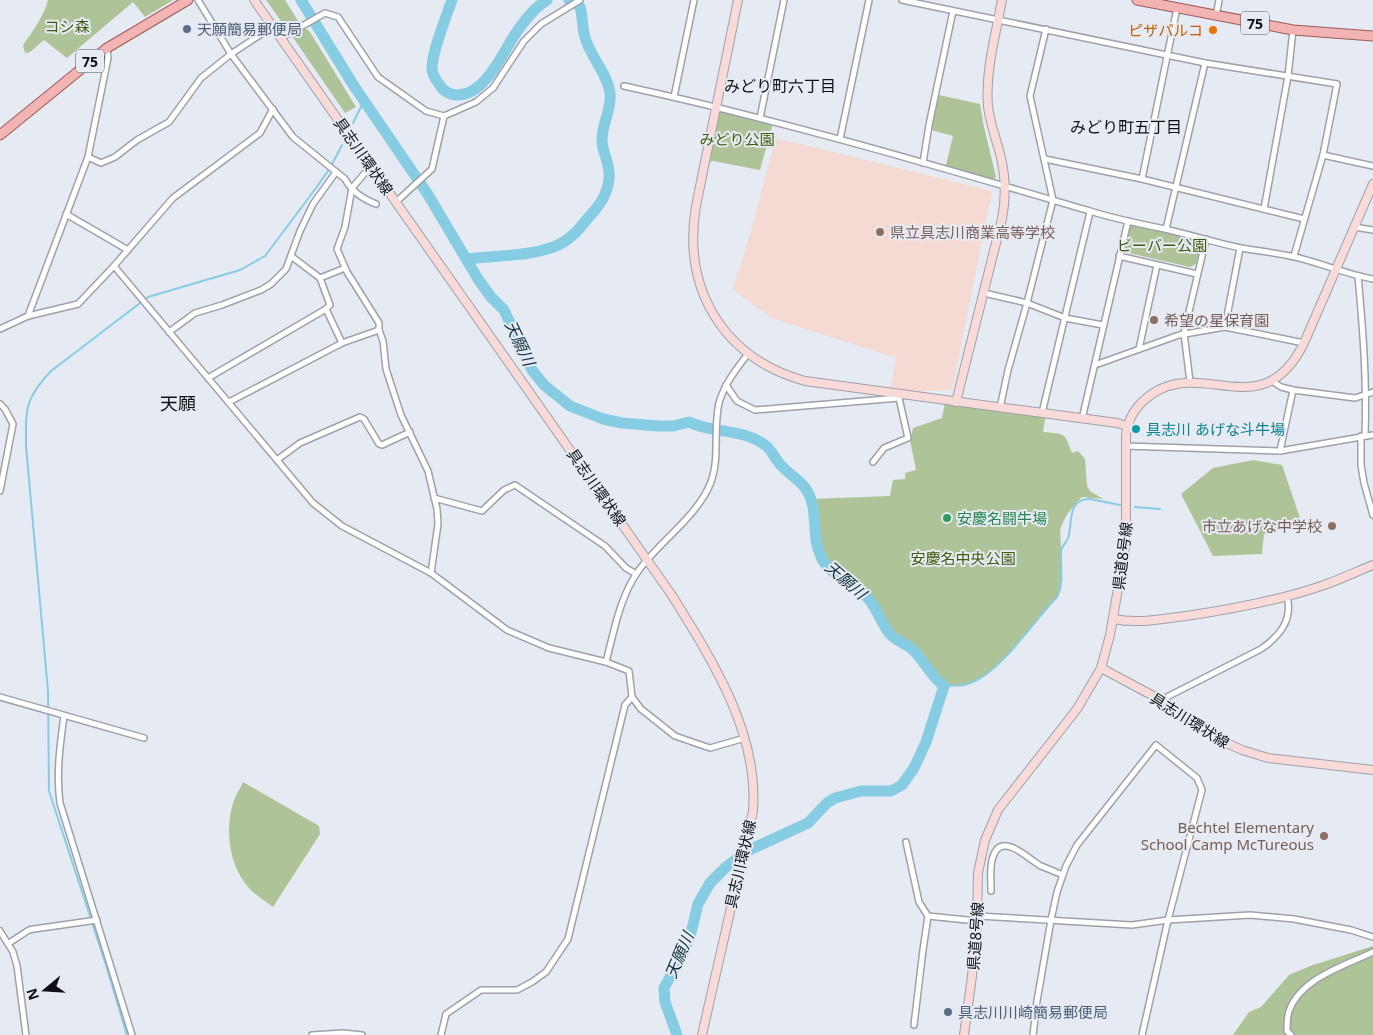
<svg xmlns="http://www.w3.org/2000/svg" width="1373" height="1035" viewBox="0 0 1373 1035" font-family="'Noto Sans','Noto Sans JP',sans-serif">
<style>
.education{fill:#f4dad3}
.green{fill:#afc398}
.lines{fill:none;stroke-linecap:round;stroke-linejoin:round}
.stream{stroke:#86cce3;stroke-width:2}
.river{stroke:#86cce3;stroke-width:11}
.street-casing{stroke:#9ea1aa;stroke-width:8}
.secondary-casing{stroke:#9ea1aa;stroke-width:10}
.primary-casing{stroke:#9c5a5a;stroke-width:11}
.street{stroke:#fff;stroke-width:5}
.secondary{stroke:#f8dad9;stroke-width:8}
.primary{stroke:#f1b4b3;stroke-width:9}
.service-dot{fill:#5c6f8a;stroke:#e6eaf3;stroke-width:2}
.food-dot{fill:#e8710a;stroke:#e6eaf3;stroke-width:2}
.education-dot{fill:#8d6e63;stroke:#e6eaf3;stroke-width:2}
.culture-dot{fill:#0f9aa8;stroke:#e6eaf3;stroke-width:2}
.leisure-dot{fill:#2e9e5b;stroke:#e6eaf3;stroke-width:2}
.labels{text-anchor:middle;dominant-baseline:central;stroke-width:4;stroke-linejoin:round;paint-order:stroke}
.shield{fill:#e6eaf3;stroke:#4f5156;stroke-width:1}
.shield-label{font-size:14px;font-weight:bold;fill:#0e1013}
.park-label{font-size:15px;fill:#415c0d;stroke:#e6eaf3}
.service-label{font-size:15px;fill:#4e5e75;stroke:#e6eaf3;text-anchor:start}
.food-label{font-size:15px;fill:#c56008;stroke:#e6eaf3;text-anchor:end}
.street-label{font-size:15px;fill:#0e1013;stroke:#e6eaf3}
.education-label{font-size:15px;fill:#785e54;stroke:#e6eaf3;text-anchor:start}
.culture-label{font-size:15px;fill:#0d838f;stroke:#e6eaf3;text-anchor:start}
.leisure-label{font-size:15px;fill:#27864d;stroke:#e6eaf3;text-anchor:start}
.neighbourhood-label{font-size:16px;fill:#0e1013;stroke:#e6eaf3}
.water-label{font-size:16px;font-style:italic;fill:#0f313b;stroke:#e6eaf3}
.quarter-label{font-size:18px;fill:#0e1013;stroke:#e6eaf3}
</style>
<rect width="100%" height="100%" fill="#e6eaf3"/>
<polygon class="education" points="776,138 992,191 952,390 890,392 896,358 771,318 732,289 745,252"/>
<g class="green">
<path d="M48 0H173L145 17 133 2 67 58 44 40 30 52 25 53 23 45C33 31 44 16 48 0Z"/>
<polygon points="266,0 285,0 300,24 288,31"/>
<polygon points="305,28 310,32 356,107 345,113 292,36"/>
<polygon points="939,95 980,104 983,123 996,177 991,181 946,165 953,136 931,130"/>
<polygon points="717,107 773,123 760,170 713,161 705,164"/>
<polygon points="1128,221 1203,238 1196,264 1190,267 1120,251"/>
<path d="M945 402 1046 413 1043 432C1067 434 1064 433 1072 453L1078 451 1085 459 1087 486 1090 491 1103 499 1082 497C1072 507 1063 518 1060 531 1061 552 1066 578 1057 597 1033 620 997 678 964 685 959 686 947 687 942 684 935 680 920 658 913 650 906 643 895 641 889 632 880 619 875 606 864 594 852 582 832 576 823 561 810 542 817 519 810 499L890 496 893 480 905 479V473L916 470 910 440 913 428 942 418Z"/>
<polygon points="1253,460 1282,465 1301,521 1264,534 1262,554 1213,556 1181,494 1213,468"/>
<path d="M243 782 319 826 320 834 273 907C267 902 260 898 254 893 230 872 224 833 233 803 235 796 240 789 243 782Z"/>
<polygon points="1373,946 1373,1035 1233,1035 1249,1012 1261,1007 1289,975 1310,966"/>
</g>
<g class="lines">
<g class="stream">
<polyline points="353,123 364,101"/>
<polyline points="1135,507 1160,509"/>
<path d="M944 686C951 685 958 686 964 685 998 678 1033 621 1057 597 1066 579 1058 569 1061 552 1061 547 1066 543 1068 538 1073 524 1066 499 1090 499L1120 505"/>
<path d="M127 1035 106 965 49 791 48 691 26 446C26 409 24 400 51 371L148 297 240 270 265 256 316 188 330 168 342 145"/>
</g>
<g class="river">
<path d="M301 0 354 86 427 193 478 279 491 297 504 310 532 370 544 385 570 406 603 419 622 423 659 426H673L689 422C713 434 743 428 765 445 771 449 774 457 779 463 792 479 808 481 813 507 816 525 813 541 822 559 830 574 850 582 863 593 876 604 879 620 890 634 896 641 905 643 912 649 924 660 931 677 944 686L926 742 914 768 902 785 891 791H861L835 798 827 803 808 823 747 851 726 867 710 883 698 904 691 933 683 953 664 988 665 1002 677 1035"/>
<path d="M452 0C446 17 431 54 432 70 433 75 436 80 439 84 443 91 449 95 458 95 487 94 503 51 518 30 526 19 535 7 547 0"/>
<path d="M467 259C495 255 535 257 560 244 572 238 580 228 588 218 599 206 607 196 609 179 611 166 603 154 602 142 601 125 612 110 610 93 607 72 590 57 585 37 582 28 583 17 580 7L577 4 569 0"/>
</g>
<g class="street-casing">
<g id="street">
<path d="M198 0 231 54 293 137 345 179C352 192 363 199 376 204"/>
<polyline points="902,0 1205,63 1337,84 1323,155 1294,256"/>
<polyline points="1216,16 1219,0"/>
<polyline points="281,38 325,13 338,17 378,77 426,111 444,116 476,102 493,88 524,41 541,24 580,0"/>
<path d="M624 86C781 120 936 166 1090 211 1115 219 1140 224 1165 229 1191 235 1216 243 1241 248 1259 251 1277 253 1295 257 1321 263 1346 274 1373 279"/>
<polyline points="674,97 694,0"/>
<polyline points="760,118 784,0"/>
<polyline points="840,139 869,0"/>
<polyline points="1323,155 1373,166"/>
<polyline points="88,157 101,163 115,157 137,140 169,122 201,78 231,54 272,27"/>
<polyline points="1045,159 1142,179 1304,219"/>
<polyline points="923,163 929,125 953,11"/>
<polyline points="371,166 352,188 345,227 337,249 347,272 379,323 379,330 383,341 386,369 401,415 428,471 437,509 438,524 431,573"/>
<polyline points="1142,179 1177,8"/>
<polyline points="396,202 432,169 444,116"/>
<polyline points="1264,209 1288,76 1293,30"/>
<polyline points="66,214 128,250"/>
<polyline points="1354,227 1373,230"/>
<polyline points="1166,229 1205,63"/>
<polyline points="291,256 320,278 345,268"/>
<polyline points="1119,256 1197,274"/>
<polyline points="114,266 313,503 342,526 431,573 507,630 549,648 606,662 629,671 632,697 641,709 675,736 710,748 745,738"/>
<path d="M1358 276C1363 330 1367 382 1365 436"/>
<polyline points="984,293 1027,303 1065,318 1103,325"/>
<polyline points="326,309 342,343"/>
<polyline points="28,316 88,157 108,58 107,48"/>
<polyline points="1225,327 1240,248"/>
<polyline points="0,329 28,316 78,304 114,266 173,198 260,133 273,109"/>
<polyline points="169,332 195,313 222,305 261,290 271,284 286,269 300,231 313,204 336,172"/>
<polyline points="1139,349 1157,265"/>
<polyline points="1095,365 1179,335 1225,327 1304,343"/>
<polyline points="208,378 326,309 330,305 320,278"/>
<polyline points="1272,381 1281,387 1293,390 1355,398 1373,392"/>
<polyline points="1190,382 1184,333 1206,239"/>
<polyline points="726,385 737,401 755,410 899,398 900,394"/>
<polyline points="229,402 342,343 379,330"/>
<polyline points="0,404 5,409 13,424 0,491"/>
<polyline points="1000,408 1008,370 1027,303 1053,200 1030,96 1046,29"/>
<polyline points="1042,413 1090,212"/>
<polyline points="1082,419 1128,221"/>
<polyline points="1361,436 1361,465 1364,483 1373,515"/>
<polyline points="1125,446 1280,451 1373,435"/>
<polyline points="1280,451 1293,390"/>
<polyline points="277,460 300,443 360,417 364,419 379,444 382,445 410,432"/>
<polyline points="873,462 884,448 908,438 899,398"/>
<polyline points="434,498 482,511 504,490 515,485 605,546 626,568 636,574"/>
<path d="M606 662C614 631 620 596 639 570 660 541 698 516 711 482 720 457 713 429 719 403 724 385 736 369 748 354"/>
<polyline points="0,697 144,738"/>
<path d="M1161 700 1261 649C1280 636 1293 620 1287 596"/>
<path d="M64 716C60 745 56 774 60 803L132 1035"/>
<polyline points="906,842 919,902 928,916 923,950 914,1025"/>
<path d="M991 891C991 879 989 863 995 852 1005 834 1031 861 1041 866 1048 869 1056 872 1063 875"/>
<polyline points="928,916 977,921"/>
<polyline points="978,916 1132,925 1168,920 1250,915 1294,919 1351,930 1373,937"/>
<polyline points="0,931 13,952 17,966 26,1035"/>
<polyline points="9,943 29,930 34,929 97,920"/>
<polyline points="312,1035 343,1033 362,1035"/>
<polyline points="441,1035 446,1014 481,990 517,990 532,982 546,972 568,939 625,705 632,697"/>
<polyline points="1033,1035 1037,1001 1051,920 1057,892 1066,866 1077,845 1156,745 1197,778 1202,790 1168,920 1142,1035"/>
<path d="M1291 1035 1287 1031C1287 1025 1287 1017 1289 1011 1301 978 1344 966 1373 952"/>
</g>
</g>
<g class="secondary-casing">
<g id="secondary">
<path d="M254 0 671 594C711 658 759 732 753 811L702 1035"/>
<path d="M738 0 696 206C682 289 723 358 805 381L1117 423 1127 426"/>
<path d="M956 402 1002 219C1006 198 1006 179 1001 158 997 141 990 124 988 106 985 71 996 34 1002 0"/>
<path d="M1114 619C1137 624 1162 619 1186 616 1234 609 1282 600 1327 584 1343 578 1358 571 1373 565"/>
<polyline points="1101,668 1161,700 1222,741 1242,750 1268,758 1373,770"/>
<path d="M964 1035 972 976 977 921 978 873 985 840 998 810 1077 709 1101 668 1110 635 1126 542V436C1127 422 1132 412 1142 402 1197 349 1260 432 1304 343L1373 184"/>
</g>
</g>
<g class="primary-casing">
<g id="primary">
<polyline points="1137,0 1293,30 1373,36"/>
<polyline points="0,135 107,48 188,0"/>
</g>
</g>
<use href="#street" class="street"/>
<use href="#secondary" class="secondary"/>
<use href="#primary" class="primary"/>
</g>
<g class="service-dot">
<circle cx="187" cy="29" r="5"/>
<circle cx="948" cy="1012" r="5"/>
</g>
<circle class="food-dot" cx="1213" cy="30" r="5"/>
<g class="education-dot">
<circle cx="880" cy="232" r="5"/>
<circle cx="1154" cy="320" r="5"/>
<circle cx="1332" cy="526" r="5"/>
<circle cx="1324" cy="836" r="5"/>
</g>
<circle class="culture-dot" cx="1136" cy="429" r="5"/>
<circle class="leisure-dot" cx="947" cy="518" r="5"/>
<g class="labels">
<g class="shield">
<rect x="1241" y="11.5" width="28" height="23" rx="4"/>
<rect x="76" y="49.5" width="28" height="23" rx="4"/>
</g>
<g class="shield-label">
<text x="1255" y="23">75</text>
<text x="90" y="61">75</text>
</g>
<g class="park-label">
<text x="67" y="26">コシ森</text>
<text x="737" y="139">みどり公園</text>
<text x="1162" y="245">ビーバー公園</text>
<text x="963" y="558">安慶名中央公園</text>
</g>
<g class="service-label">
<text x="197" y="29">天願簡易郵便局</text>
<text x="958" y="1012">具志川川崎簡易郵便局</text>
</g>
<g class="food-label">
<text x="1203" y="30">ピザパルコ</text>
</g>
<g class="street-label">
<text transform="translate(364 156) rotate(55)">具志川環状線</text>
<text transform="translate(597 487) rotate(55)">具志川環状線</text>
<text transform="translate(1122 556) rotate(-83)">県道8号線</text>
<text transform="translate(1190 720) rotate(32)">具志川環状線</text>
<text transform="translate(740 864) rotate(-77)">具志川環状線</text>
<text transform="translate(975 936) rotate(-86)">県道8号線</text>
</g>
<g class="education-label">
<text x="890" y="232">県立具志川商業高等学校</text>
<text x="1164" y="320">希望の星保育園</text>
<text x="1322" y="526" text-anchor="end">市立あげな中学校</text>
<text x="1314" y="827" text-anchor="end">Bechtel Elementary<tspan x="1314" dy="17">School Camp McTureous</tspan></text>
</g>
<g class="culture-label">
<text x="1146" y="429">具志川 あげな斗牛場</text>
</g>
<g class="leisure-label">
<text x="957" y="518">安慶名闘牛場</text>
</g>
<g class="neighbourhood-label">
<text x="780" y="86">みどり町六丁目</text>
<text x="1126" y="127">みどり町五丁目</text>
</g>
<g class="water-label">
<text transform="translate(520 343) rotate(65)">天願川</text>
<text transform="translate(846 580) rotate(41)">天願川</text>
<text transform="translate(679 955) rotate(-67)">天願川</text>
</g>
<g class="quarter-label">
<text x="178" y="403">天願</text>
</g>
</g>
<g transform="translate(45 990) rotate(252)" stroke="#e6eaf3" stroke-width="4" paint-order="stroke">
<path d="M0-4L9 19L0 12L-9 19Z" fill="#0e1013"/>
<text y="-8" font-size="14" font-weight="bold" text-anchor="middle" fill="#0e1013">N</text>
</g>
</svg>
